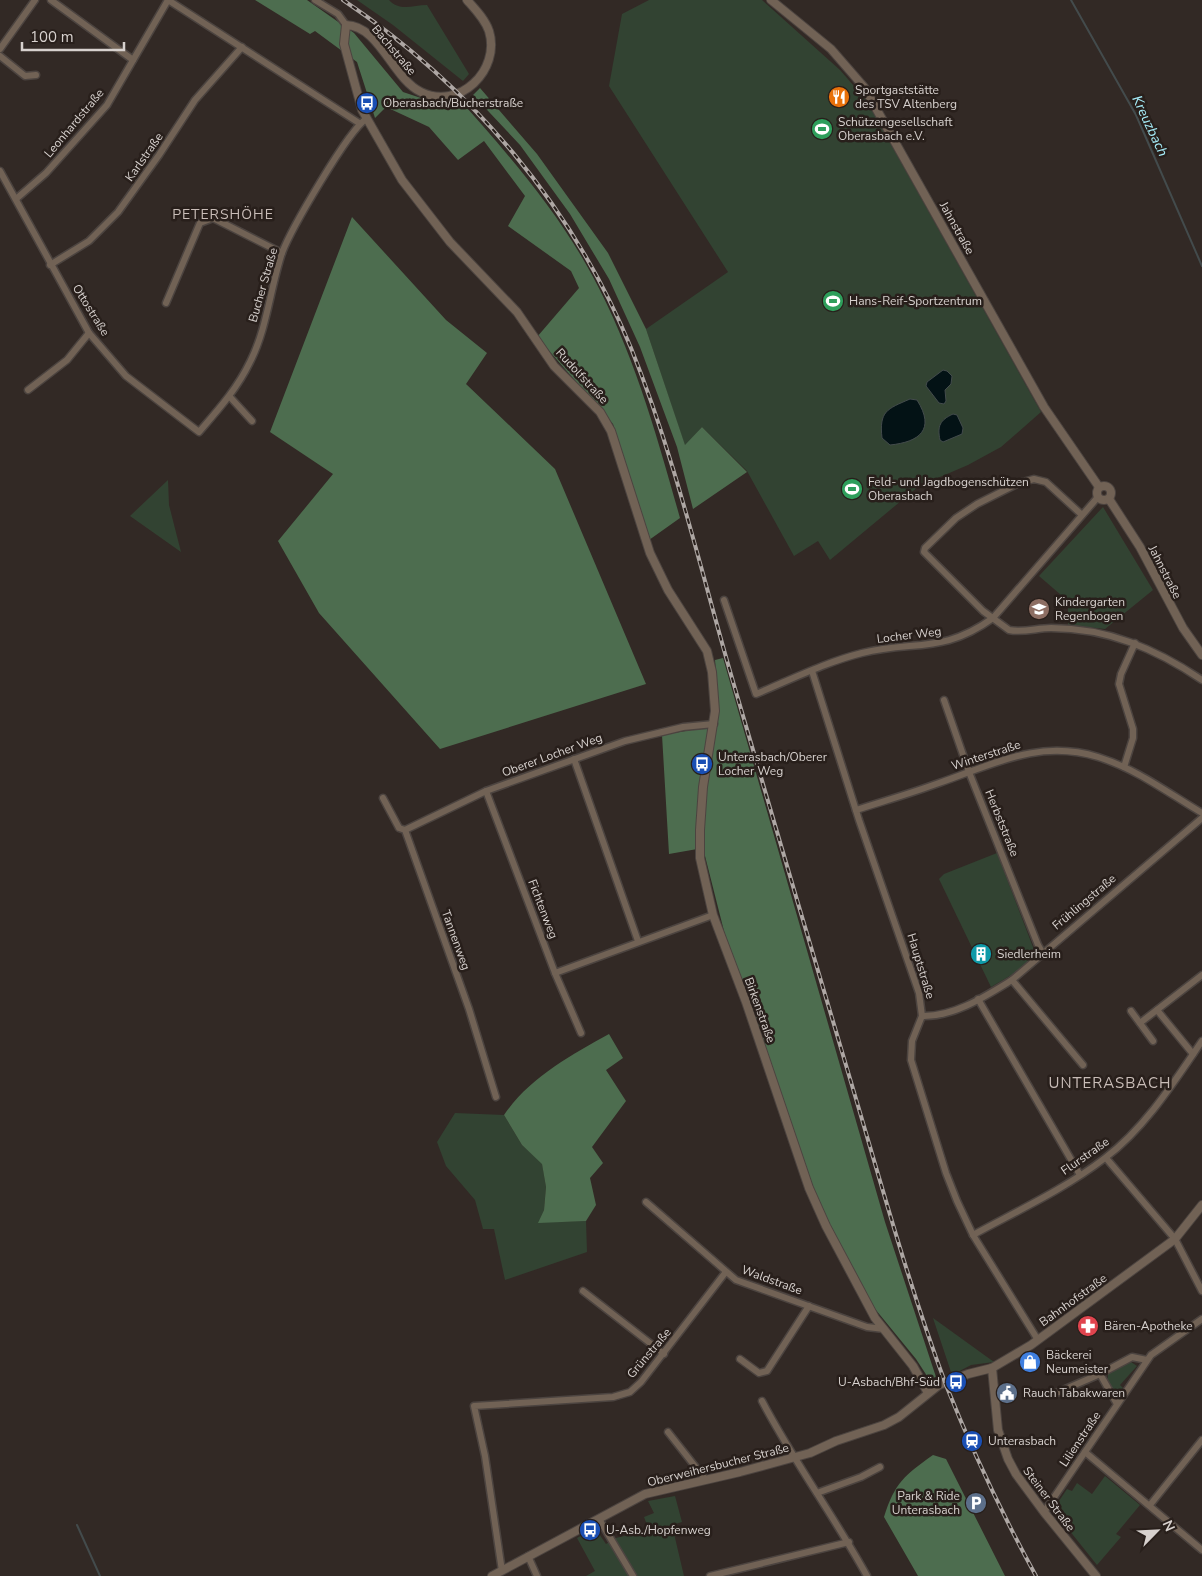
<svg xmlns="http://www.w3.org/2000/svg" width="1202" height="1576" viewBox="0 0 1202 1576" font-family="'Nunito Sans',sans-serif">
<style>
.green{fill:#324332}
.forest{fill:#4d6d4f}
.water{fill:#031215;stroke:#434b4c}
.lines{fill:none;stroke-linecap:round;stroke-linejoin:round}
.stream{stroke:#434b4c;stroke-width:2}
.minor-casing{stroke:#4c4440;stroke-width:9}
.tertiary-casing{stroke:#4c4440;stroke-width:10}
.minor{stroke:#716255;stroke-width:6}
.tertiary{stroke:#716255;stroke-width:8}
.rail-casing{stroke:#aea7a4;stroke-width:4}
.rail{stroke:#281f1b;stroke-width:2;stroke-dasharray:5.5;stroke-linecap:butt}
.labels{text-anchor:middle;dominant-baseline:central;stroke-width:5;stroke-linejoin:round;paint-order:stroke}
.street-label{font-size:12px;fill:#d7d1ce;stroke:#281f1b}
.poi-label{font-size:12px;fill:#d7d1ce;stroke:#281f1b;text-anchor:start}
.water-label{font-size:14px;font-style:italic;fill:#a6edf9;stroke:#281f1b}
.neighbourhood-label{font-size:14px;letter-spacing:1px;fill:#c9bdb8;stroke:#281f1b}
.quarter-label{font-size:15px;letter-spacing:1px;fill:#c9bdb8;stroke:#281f1b}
</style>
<rect width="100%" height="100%" fill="#322925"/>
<g class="green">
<path d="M357 0H389C400 12 413 5 427 5L469 74 463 81 393 25Z"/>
<polygon points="649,0 762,0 840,70 866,100 1041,412 1001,447 968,465 919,486 830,560 818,541 794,556 747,471 702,427 685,446 646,329 728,272 609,86 622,14"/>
<polygon points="168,480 169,505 181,552 130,516"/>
<polygon points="1103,507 1153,590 1105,629 1068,625 1068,601 1039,576"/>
<polygon points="997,853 1033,947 1034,956 1020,970 991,987 939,879 944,874"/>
<polygon points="455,1113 504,1115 522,1145 542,1163 546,1187 544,1210 539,1222 586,1221 587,1252 505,1280 494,1229 483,1229 475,1200 446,1166 437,1142"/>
<polygon points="933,1318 994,1362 971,1365 952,1375"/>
<path d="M1131 1362 1137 1366 1120 1385 1123 1388 1118 1394C1109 1389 1107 1382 1108 1374Z"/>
<polygon points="1105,1476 1140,1505 1116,1534 1121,1537 1097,1565 1053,1510 1067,1489 1072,1491 1077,1483 1092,1494"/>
<polygon points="675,1496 682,1522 672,1525 684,1576 586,1576 595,1571 577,1538 595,1528 606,1544 616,1538 649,1530 644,1517 654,1513 648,1501"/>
</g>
<g class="forest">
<path d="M255 0H307L354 33 403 92 427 100 459 99C508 154 557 210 592 275 633 350 657 436 680 518L649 540 613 424 537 337 579 288 571 271 508 226 525 196 484 141 458 160 429 127 386 107 375 118 357 62 315 31 310 34Z"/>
<polygon points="480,88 537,154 608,253 646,329 685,445 702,427 747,472 693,509 677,447 640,347 609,279 570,214 520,145 473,95"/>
<polygon points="352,217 446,320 487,353 466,384 555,469 646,684 440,749 319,613 278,541 333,474 270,432"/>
<polygon points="723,658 885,1222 936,1377 929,1379 916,1359 871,1304 818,1213 727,943 703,848 669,854 662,735 715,726 719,711 715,660"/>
<path d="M609 1034 623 1058 606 1070 626 1101 592 1147 603 1163 590 1178 596 1205 586 1221 538 1223 544 1210 546 1187 542 1164 522 1145 504 1115C529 1078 571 1055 609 1034Z"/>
<path d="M933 1455 946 1459 1005 1576H918L884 1517C895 1482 905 1475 933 1455Z"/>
</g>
<g class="water">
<polygon points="943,370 947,371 952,376 951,384 945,390 946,401 944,404 939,403 926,386 927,382"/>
<path d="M910 399 917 400C936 430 919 442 890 445L882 438C879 411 887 409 910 399Z"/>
<path d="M953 414 957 415 963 428 962 434 943 442 940 440C937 426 940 420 953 414Z"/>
</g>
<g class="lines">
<g class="stream">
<polyline points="1071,0 1136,115 1202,266"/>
<polyline points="77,1525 100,1576"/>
</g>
<g class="minor-casing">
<g id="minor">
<polyline points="51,0 133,60"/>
<polyline points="168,0 359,123"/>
<polyline points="315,0 338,14 346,25"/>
<polyline points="0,49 35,0"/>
<polyline points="0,56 25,76 36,75"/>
<path d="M0 171 89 333 126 376 199 432C218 410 237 389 250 362 267 329 270 289 282 253 291 229 348 131 366 119"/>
<polyline points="16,199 46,173 107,105 168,0"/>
<polyline points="50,265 89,241 118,212 159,155 195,100 242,47"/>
<polyline points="166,303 200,223 213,218 282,253"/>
<polyline points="28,390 67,360 89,333"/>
<polyline points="230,397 252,421"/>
<path d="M1082 515 1046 482 1034 479 1019 483 977 504 956 518 925 548 924 552 983 611 1009 630C1023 633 1037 628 1051 628 1108 628 1156 649 1202 680"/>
<path d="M724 600 756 694C790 680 826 662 862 653 915 640 943 654 993 618L1098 497"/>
<polyline points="812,671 859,820 919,993 922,1016 912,1041 911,1060 946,1173 957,1201 973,1235 1038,1340"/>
<polyline points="944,700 969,772 1038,945 1042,952"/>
<polyline points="574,759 638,941"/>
<polyline points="1124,767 1133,738 1133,729 1119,684 1121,674 1135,643"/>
<polyline points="486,791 555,973 581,1033"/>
<polyline points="383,798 399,828 405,830 469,1009 496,1097"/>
<path d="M856 810C884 801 912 793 939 783 994 764 1039 739 1098 757 1137 769 1168 793 1202 813"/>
<polyline points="405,830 486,791 625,741 683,727 714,724"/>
<polyline points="555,973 713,915"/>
<polyline points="1012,980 1083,1065"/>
<polyline points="978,999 1080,1175"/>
<polyline points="1157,1010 1193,1054"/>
<polyline points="1131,1011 1153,1041"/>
<path d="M922 1016C954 1017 986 996 1012 980L1202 818"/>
<polyline points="1140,1023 1202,975"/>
<polyline points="1106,1158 1175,1239 1202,1291"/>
<polyline points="646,1202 736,1280 867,1327 884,1329"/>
<path d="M973 1235C1017 1211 1065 1189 1105 1158 1145 1128 1174 1082 1202 1041"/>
<polyline points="583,1291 664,1354"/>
<polyline points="740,1359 759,1373 767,1371 809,1306"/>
<polyline points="1046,1394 1054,1394 1100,1374"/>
<path d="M762 1401C794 1462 834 1516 867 1576"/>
<polyline points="1117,1404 1100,1374 1132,1357 1147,1360"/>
<polyline points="668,1432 705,1479"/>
<polyline points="1085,1452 1202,1550"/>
<polyline points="817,1493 861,1477 880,1467"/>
<polyline points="1150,1505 1202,1440"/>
<polyline points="1044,1512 1151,1355 1202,1319"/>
<polyline points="599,1519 633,1576"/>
<polyline points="528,1556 537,1576"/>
<polyline points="502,1571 485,1456 474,1406 613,1397 630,1392 641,1382 725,1273"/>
<polyline points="710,1576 849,1542"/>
</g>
</g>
<g class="tertiary-casing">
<g id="tertiary">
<path d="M467 0C475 9 485 19 489 31 501 70 459 111 421 92 392 78 380 26 346 25L344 44 362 110 402 180 450 242 517 312 554 366 600 412 611 431 650 553 668 590 707 651 712 672 715 711 703 787 700 830V858L713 915 746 1002 809 1188 826 1226 875 1318 913 1366 928 1393"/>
<polyline points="771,0 831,49 864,87 1044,407 1099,487"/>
<circle cx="1104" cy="493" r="7"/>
<polyline points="1109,499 1140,547 1183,628 1202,655"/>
<polyline points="992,1368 998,1430 1008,1459 1016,1474 1044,1512 1096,1576"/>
<polyline points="492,1576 645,1494 740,1472 810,1453 836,1441 884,1425 899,1417 939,1385 968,1374 992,1368 1031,1345 1175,1239 1202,1205"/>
</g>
</g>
<use href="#minor" class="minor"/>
<use href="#tertiary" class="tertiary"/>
<g class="rail-casing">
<path id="rail" d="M343 0C471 86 572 205 631 348 675 457 701 572 734 685 772 817 812 950 851 1082 881 1183 909 1286 946 1385 972 1450 1002 1514 1036 1576"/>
</g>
<use href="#rail" class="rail"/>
</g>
<defs>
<g id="restaurant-disc" transform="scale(1.125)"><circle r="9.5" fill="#e8710a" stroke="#281f1b"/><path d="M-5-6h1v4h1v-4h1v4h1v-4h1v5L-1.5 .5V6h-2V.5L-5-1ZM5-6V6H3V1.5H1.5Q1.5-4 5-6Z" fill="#fff"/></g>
<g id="bus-disc" transform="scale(1.125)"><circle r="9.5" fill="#1a4fb4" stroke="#281f1b"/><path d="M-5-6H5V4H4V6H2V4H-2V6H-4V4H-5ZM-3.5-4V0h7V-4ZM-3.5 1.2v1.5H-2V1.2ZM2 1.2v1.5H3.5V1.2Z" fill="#fff"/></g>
<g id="stadium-disc" transform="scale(1.125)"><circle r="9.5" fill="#2e9e5b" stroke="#281f1b"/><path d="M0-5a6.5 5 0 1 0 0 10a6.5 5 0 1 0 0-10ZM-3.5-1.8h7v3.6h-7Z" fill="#fff"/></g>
<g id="school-disc" transform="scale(1.125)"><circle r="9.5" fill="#8d6e63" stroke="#281f1b"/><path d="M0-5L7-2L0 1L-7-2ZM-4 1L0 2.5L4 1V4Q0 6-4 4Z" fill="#fff"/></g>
<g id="building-disc" transform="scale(1.125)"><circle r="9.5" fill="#0f9aa8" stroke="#281f1b"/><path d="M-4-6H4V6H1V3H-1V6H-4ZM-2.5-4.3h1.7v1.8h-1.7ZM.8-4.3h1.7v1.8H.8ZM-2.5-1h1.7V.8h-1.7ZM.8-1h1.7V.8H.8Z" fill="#fff"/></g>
<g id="pharmacy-disc" transform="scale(1.125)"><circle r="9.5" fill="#e0444e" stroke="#281f1b"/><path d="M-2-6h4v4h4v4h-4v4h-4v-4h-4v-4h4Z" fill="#fff"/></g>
<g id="shop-disc" transform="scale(1.125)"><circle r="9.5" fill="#3f7fe0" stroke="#281f1b"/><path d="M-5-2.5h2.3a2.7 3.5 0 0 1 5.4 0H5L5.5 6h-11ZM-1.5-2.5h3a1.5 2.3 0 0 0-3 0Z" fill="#fff"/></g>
<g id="civic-disc" transform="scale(1.125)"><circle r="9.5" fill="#5c6f8a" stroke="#281f1b"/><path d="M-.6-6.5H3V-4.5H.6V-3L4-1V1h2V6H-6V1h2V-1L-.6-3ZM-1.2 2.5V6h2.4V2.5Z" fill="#fff"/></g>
<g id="station-disc" transform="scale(1.125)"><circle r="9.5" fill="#1a4fb4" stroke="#281f1b"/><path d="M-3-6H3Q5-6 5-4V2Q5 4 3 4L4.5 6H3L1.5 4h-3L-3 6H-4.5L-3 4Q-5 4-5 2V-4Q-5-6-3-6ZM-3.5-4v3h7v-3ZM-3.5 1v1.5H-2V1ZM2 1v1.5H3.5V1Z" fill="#fff"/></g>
<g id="parking-disc" transform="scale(1.125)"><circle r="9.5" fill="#5c6f8a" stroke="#281f1b"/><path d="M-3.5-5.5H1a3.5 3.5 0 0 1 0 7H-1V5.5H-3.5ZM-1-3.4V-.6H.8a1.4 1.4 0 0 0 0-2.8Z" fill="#fff"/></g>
</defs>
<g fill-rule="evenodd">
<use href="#restaurant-disc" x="839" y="97"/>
<use href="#bus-disc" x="367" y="103"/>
<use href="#stadium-disc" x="822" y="129"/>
<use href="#stadium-disc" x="833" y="301"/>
<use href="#stadium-disc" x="852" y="489"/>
<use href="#school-disc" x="1039" y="609"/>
<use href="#bus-disc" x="702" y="764"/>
<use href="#building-disc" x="981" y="954"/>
<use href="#pharmacy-disc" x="1088" y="1326"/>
<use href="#shop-disc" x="1030" y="1362"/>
<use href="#bus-disc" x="956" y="1382"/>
<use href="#civic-disc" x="1007" y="1393"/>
<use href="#station-disc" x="972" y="1441"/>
<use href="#parking-disc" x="976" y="1503"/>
<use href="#bus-disc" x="590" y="1530"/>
</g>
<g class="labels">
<g class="street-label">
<text transform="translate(394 50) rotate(50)">Bachstraße</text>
<text transform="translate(74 123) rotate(-50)">Leonhardstraße</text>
<text transform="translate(144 157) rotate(-55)">Karlstraße</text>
<text transform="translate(957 228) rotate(61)">Jahnstraße</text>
<text transform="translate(263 285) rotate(-74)">Bucher Straße</text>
<text transform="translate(91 310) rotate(58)">Ottostraße</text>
<text transform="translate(582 376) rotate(47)">Rudolfstraße</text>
<text transform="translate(1165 572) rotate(63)">Jahnstraße</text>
<text transform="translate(909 635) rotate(-7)">Locher Weg</text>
<text transform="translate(552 755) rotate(-20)">Oberer Locher Weg</text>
<text transform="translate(986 755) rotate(-18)">Winterstraße</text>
<text transform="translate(1002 823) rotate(68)">Herbststraße</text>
<text transform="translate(1084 902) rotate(-40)">Frühlingstraße</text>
<text transform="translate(543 909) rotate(69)">Fichtenweg</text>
<text transform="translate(456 940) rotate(70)">Tannenweg</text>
<text transform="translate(921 966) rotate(73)">Hauptstraße</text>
<text transform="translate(760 1010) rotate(70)">Birkenstraße</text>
<text transform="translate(1085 1156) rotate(-35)">Flurstraße</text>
<text transform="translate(772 1280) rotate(20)">Waldstraße</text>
<text transform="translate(1073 1300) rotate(-36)">Bahnhofstraße</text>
<text transform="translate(649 1353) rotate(-50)">Grünstraße</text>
<text transform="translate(1080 1439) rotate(-56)">Lilienstraße</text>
<text transform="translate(718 1465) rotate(-14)">Oberweihersbucher Straße</text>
<text transform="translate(1049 1499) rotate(53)">Steiner Straße</text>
</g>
<g class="poi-label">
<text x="855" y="90">Sportgaststätte<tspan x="855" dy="14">des TSV Altenberg</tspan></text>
<text x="383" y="103">Oberasbach/Bucherstraße</text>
<text x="838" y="122">Schützengesellschaft<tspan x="838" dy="14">Oberasbach e.V.</tspan></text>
<text x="849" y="301">Hans-Reif-Sportzentrum</text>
<text x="868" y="482">Feld- und Jagdbogenschützen<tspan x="868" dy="14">Oberasbach</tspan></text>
<text x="1055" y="602">Kindergarten<tspan x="1055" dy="14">Regenbogen</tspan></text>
<text x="718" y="757">Unterasbach/Oberer<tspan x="718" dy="14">Locher Weg</tspan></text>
<text x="997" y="954">Siedlerheim</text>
<text x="1104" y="1326">Bären-Apotheke</text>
<text x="1046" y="1355">Bäckerei<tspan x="1046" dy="14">Neumeister</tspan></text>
<text x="940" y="1382" text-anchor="end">U-Asbach/Bhf-Süd</text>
<text x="1023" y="1393">Rauch Tabakwaren</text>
<text x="988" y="1441">Unterasbach</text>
<text x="960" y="1496" text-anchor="end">Park &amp; Ride<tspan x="960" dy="14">Unterasbach</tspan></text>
<text x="606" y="1530">U-Asb./Hopfenweg</text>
</g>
<g class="water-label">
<text transform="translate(1150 126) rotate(65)">Kreuzbach</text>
</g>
<g class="neighbourhood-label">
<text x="223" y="214">PETERSHÖHE</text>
</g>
<g class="quarter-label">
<text x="1110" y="1083">UNTERASBACH</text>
</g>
</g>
<g transform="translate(1157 1531) rotate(66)" stroke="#281f1b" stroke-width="4" paint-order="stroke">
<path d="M0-4L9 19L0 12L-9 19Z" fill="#d7d1ce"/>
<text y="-8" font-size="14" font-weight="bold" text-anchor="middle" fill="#d7d1ce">N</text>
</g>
<path d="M22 42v8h102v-8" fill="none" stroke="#d7d1ce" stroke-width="2.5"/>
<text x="30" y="42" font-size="15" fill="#d7d1ce" stroke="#281f1b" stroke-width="4" paint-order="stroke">100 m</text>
</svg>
